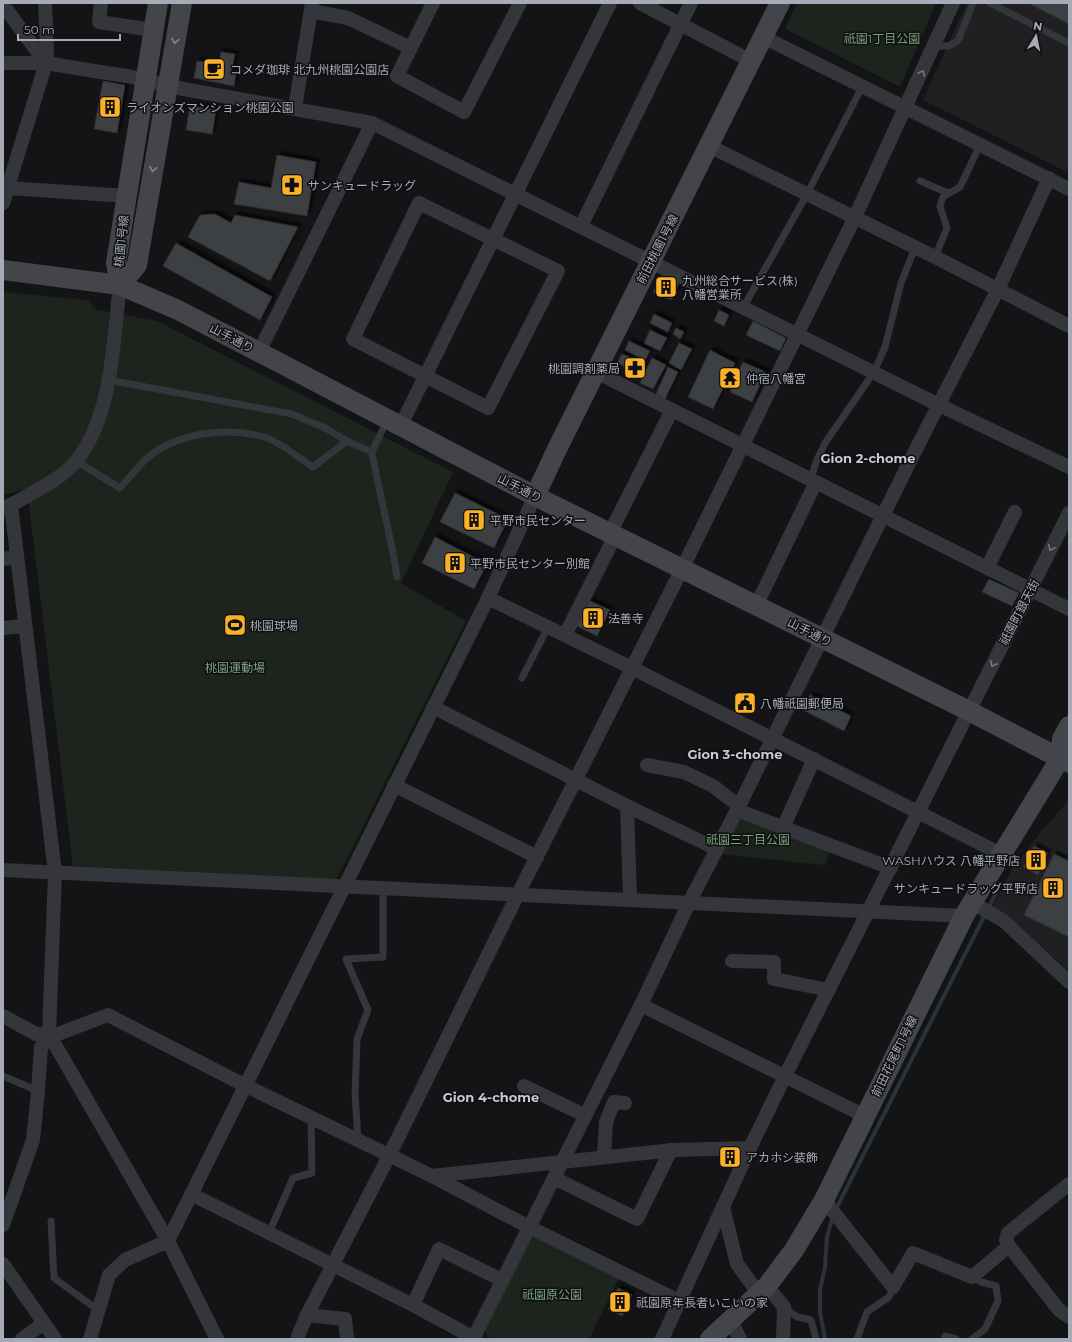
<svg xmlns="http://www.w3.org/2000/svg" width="1072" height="1342" viewBox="0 0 1072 1342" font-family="Montserrat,'Noto Sans JP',sans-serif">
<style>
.built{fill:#202023}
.green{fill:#1c241d}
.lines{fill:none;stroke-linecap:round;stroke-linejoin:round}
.stream{stroke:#2a333a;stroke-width:4}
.building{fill:#3e3f43;stroke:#2e2e32;filter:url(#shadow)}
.lane{stroke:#35363b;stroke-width:7}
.street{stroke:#35363b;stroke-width:14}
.secondary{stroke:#43454b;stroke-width:20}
.oneway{stroke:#838791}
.oneway2{stroke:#73767f}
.labels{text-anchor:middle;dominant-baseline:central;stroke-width:3;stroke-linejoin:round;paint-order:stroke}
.park-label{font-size:12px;fill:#7ba37d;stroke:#0f0f11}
.poi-label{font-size:12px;fill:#a5abb7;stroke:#0f0f11;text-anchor:start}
.street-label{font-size:12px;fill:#a5abb7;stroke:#0f0f11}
.neighbourhood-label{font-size:13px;font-weight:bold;fill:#c6cad3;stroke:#0f0f11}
</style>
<defs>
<filter id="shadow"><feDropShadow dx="3.5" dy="-3.5" stdDeviation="1" flood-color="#0009"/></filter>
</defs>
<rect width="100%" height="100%" fill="#141416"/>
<g class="built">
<polygon points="967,3 1069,3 1069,173 923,100"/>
<polygon points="1069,800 1069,971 1009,916 992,907 1012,869 1041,832"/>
</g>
<g class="green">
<polygon points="797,3 936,3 900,87 785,29"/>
<polygon points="3,292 87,300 97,310 157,321 453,472 401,583 466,621 336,880 73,866 27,489 3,495"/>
<polygon points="738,817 830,850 825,865 719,854"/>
<polygon points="537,1236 619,1278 589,1339 494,1339 487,1336 484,1328 529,1238"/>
</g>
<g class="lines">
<g class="stream">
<polyline points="836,1209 998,889"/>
<polyline points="825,1339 820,1312 820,1290 825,1267 827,1237 833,1216"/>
</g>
</g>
<g class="building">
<polygon points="1028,3 1069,3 1069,24"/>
<polygon points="221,52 235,54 231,73 236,74 234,86 194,78 197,61 219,64"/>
<polygon points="103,81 125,85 117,133 94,129"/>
<polygon points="190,106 216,110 212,134 186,130"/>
<polygon points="277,155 316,162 307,216 234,204 239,182 271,188"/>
<polygon points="215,214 231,223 235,215 298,227 270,281 188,237 200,215"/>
<polygon points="176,243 272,297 260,320 163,266"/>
<polygon points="662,275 679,283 671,300 653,292"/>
<polygon points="719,310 729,315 724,326 714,321"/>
<polygon points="654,314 672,323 668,332 650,323"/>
<polygon points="753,321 786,338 780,351 746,335"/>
<polygon points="676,328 684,332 680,339 673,334"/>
<polygon points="650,330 667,338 660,351 644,343"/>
<polygon points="629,341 650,351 645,360 625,350"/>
<polygon points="679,343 692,349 681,370 669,363"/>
<polygon points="710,350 735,363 731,372 737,375 743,362 766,372 752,402 730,392 733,385 726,382 713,409 688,397"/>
<polygon points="622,354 644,363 639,373 617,363"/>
<polygon points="652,358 666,365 653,389 640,383"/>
<polygon points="668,367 678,372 665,399 656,394"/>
<polygon points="455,493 508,519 494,548 440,522"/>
<polygon points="435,537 487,564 474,589 422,563"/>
<polygon points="989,579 1019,593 1012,606 982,592"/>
<polygon points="590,601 610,610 597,636 577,626"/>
<polygon points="810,695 851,716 844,731 803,710"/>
<polygon points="1034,846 1048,853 1038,875 1023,867"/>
<polygon points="1054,854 1069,861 1069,937 1024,915"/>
<polygon points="740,1153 733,1166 720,1160 723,1154"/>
<polygon points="618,1288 632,1295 622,1316 608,1309"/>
</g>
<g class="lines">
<g class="lane">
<polyline points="990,3 1069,43"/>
<polyline points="934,46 948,46 958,41 973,3"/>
<polyline points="920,181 948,193"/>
<polyline points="935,257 947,228 940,206 943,197 960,187 980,145"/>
<polyline points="743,308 807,194 862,87"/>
<path d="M108 380 292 414 325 428 347 441 372 452C379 494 391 535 397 577"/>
<polyline points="372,452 387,420"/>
<path d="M76 461 120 488C128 479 136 469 145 460 174 433 226 426 264 437 279 441 299 458 313 467L347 441"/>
<polyline points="811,479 816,462 825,443 874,372 885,347 901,283 915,248"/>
<polyline points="522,678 548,627"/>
<polyline points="3,1076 38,1091"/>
<polyline points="358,1140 355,1094 357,1039 368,1010 346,959 383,957 383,888"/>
<polyline points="51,1221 54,1278 98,1310"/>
<polyline points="269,1233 293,1178 312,1173 311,1117"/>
<polyline points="785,1308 797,1317 811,1320 816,1339"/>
<polyline points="857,1339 867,1312 889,1297 893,1287"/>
<polyline points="944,1339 945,1336 956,1339"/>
<polyline points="972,1339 985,1329 998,1301 996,1286 981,1282 972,1277"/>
</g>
<g class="street">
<polyline points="45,3 47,51 46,63"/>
<polyline points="101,3 99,22 153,30"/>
<polyline points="433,3 397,76 464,112 520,3"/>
<polyline points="640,3 751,61"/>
<polyline points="3,5 46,63 3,203"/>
<polyline points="311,11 348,18 411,48"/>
<polyline points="763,37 1069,189"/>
<polyline points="3,63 46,63 88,70 132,77 167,86 372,123 939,405 1069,467"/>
<polyline points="295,108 312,3"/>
<polyline points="709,146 935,257 1069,326"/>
<polyline points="8,188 127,196"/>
<polygon points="419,203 558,271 488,408 353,339"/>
<polyline points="581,226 691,3"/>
<polyline points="259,352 372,123"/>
<polyline points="596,372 1069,609"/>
<polyline points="400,427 610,3"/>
<polyline points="11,505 55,873 49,1034 168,1241 217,1339"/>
<path d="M3 508C15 504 25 497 36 491 50 483 66 474 77 460 113 414 113 341 120 285"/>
<polyline points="610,533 672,410"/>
<polyline points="3,559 17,557"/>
<polyline points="987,568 1015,512"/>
<polyline points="488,598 632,668 1001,854"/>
<polyline points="756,606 816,482"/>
<polyline points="3,628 25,626"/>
<polyline points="565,635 615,536"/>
<polyline points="433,707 627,806 717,849"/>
<polyline points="647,765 684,772 713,786 739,806"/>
<polyline points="394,785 537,857"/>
<polyline points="627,806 630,900"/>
<polyline points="737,810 891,868"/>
<polyline points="783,828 814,759"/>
<polyline points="3,870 964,916"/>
<polyline points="971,902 1004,921 1069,982"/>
<polyline points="732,961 774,962 774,979 829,990"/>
<polyline points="641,1005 865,1116"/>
<polyline points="3,1016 36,1034 49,1034"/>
<polyline points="524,1086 584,1115"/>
<polyline points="604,1156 606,1122 614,1102 625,1103"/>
<polyline points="432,1176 673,1150 750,1148"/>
<polyline points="554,1178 637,1219 671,1150"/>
<polyline points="1069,1184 1008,1233 1006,1240 1009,1246 1059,1310 1069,1317"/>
<polyline points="191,1194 413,1305 476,1339"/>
<polyline points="824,1200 893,1287 913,1253 972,1277 1009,1246"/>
<polyline points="723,1207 737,1264 759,1294"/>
<polyline points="3,1225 33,1140 38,1091 41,1047 50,1037 108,1015 246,1086 432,1176 529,1227 679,1301"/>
<polyline points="3,1264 55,1339"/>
<polyline points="767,1286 784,1307 783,1339"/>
<polyline points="413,1305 439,1249 502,1280"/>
<polyline points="307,1315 345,1319 347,1339"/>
<polyline points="731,1321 740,1339"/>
<polyline points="298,1336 307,1315 389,1156 517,896 682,569 854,219 953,3"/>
<polyline points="22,1339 44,1323"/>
<polyline points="90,1339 109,1275 125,1260 168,1241 488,598 535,496"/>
<polyline points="473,1339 641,1005 689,903 737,810 913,455 998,289 1049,178"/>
<polyline points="662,1339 750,1148 785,1076 1069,513"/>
</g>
<g class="secondary">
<polyline points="3,270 120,285 178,310 535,496 969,711 1069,763"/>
<polyline points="120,285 137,265 182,3"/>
<polyline points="120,285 116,263 158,3"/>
<polyline points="535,496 559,445 780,3"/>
<polyline points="1069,726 1062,739 1060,759 1069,755"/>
<polyline points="710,1339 767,1286 794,1250 824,1200 964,916 1060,759"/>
</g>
</g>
<defs><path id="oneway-chevron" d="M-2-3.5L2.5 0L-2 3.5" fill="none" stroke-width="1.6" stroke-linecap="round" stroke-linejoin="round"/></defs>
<g class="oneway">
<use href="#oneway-chevron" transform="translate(175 41) rotate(101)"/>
<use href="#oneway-chevron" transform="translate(153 169) rotate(100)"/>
</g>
<g class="oneway2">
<use href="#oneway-chevron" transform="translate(922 73) rotate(-66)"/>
<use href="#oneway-chevron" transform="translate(1051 548) rotate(117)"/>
<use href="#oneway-chevron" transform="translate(993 664) rotate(117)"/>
</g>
<defs>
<g id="cafe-square" transform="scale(1.15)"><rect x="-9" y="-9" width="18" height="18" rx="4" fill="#fab128" stroke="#0f0f11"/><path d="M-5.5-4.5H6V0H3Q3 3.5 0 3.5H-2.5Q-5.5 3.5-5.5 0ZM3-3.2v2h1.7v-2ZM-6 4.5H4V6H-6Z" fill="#111"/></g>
<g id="building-square" transform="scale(1.15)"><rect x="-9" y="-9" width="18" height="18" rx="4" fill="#fab128" stroke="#0f0f11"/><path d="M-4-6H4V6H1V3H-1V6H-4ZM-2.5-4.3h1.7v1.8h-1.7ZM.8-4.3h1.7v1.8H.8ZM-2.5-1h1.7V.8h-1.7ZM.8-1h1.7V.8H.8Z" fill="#111"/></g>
<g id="pharmacy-square" transform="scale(1.15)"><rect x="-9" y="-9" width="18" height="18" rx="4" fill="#fab128" stroke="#0f0f11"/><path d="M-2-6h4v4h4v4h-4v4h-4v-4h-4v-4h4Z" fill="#111"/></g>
<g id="temple-square" transform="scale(1.15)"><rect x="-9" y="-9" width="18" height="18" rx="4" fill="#fab128" stroke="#0f0f11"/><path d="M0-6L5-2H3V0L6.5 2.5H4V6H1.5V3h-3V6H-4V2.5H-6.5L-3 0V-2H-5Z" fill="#111"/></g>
<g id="stadium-square" transform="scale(1.15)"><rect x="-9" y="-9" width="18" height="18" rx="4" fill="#fab128" stroke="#0f0f11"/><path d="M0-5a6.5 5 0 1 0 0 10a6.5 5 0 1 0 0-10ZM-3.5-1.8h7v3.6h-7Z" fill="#111"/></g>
<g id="civic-square" transform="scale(1.15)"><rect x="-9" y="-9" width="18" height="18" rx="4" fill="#fab128" stroke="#0f0f11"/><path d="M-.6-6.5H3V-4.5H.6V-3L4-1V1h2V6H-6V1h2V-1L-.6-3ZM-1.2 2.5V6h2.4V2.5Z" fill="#111"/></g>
</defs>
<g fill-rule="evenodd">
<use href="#cafe-square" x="214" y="69"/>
<use href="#building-square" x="110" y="107"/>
<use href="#pharmacy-square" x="292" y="185"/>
<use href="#building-square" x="666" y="287"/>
<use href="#pharmacy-square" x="635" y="368"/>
<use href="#temple-square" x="730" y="378"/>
<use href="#building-square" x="474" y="520"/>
<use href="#building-square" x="455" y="563"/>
<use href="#building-square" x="593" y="618"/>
<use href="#stadium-square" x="235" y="625"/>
<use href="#civic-square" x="745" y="703"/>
<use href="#building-square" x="1036" y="860"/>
<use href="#building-square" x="1053" y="888"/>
<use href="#building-square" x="730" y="1157"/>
<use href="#building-square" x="620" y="1302"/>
</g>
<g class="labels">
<g class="park-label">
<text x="882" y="38">祇園1丁目公園</text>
<text x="235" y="667">桃園運動場</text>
<text x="748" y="839">祇園三丁目公園</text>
<text x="552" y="1294">祇園原公園</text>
</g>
<g class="poi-label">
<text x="230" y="69">コメダ珈琲 北九州桃園公園店</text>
<text x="126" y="107">ライオンズマンション桃園公園</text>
<text x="308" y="185">サンキュードラッグ</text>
<text x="682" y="280">九州総合サービス(株)<tspan x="682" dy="14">八幡営業所</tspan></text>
<text x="620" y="368" text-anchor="end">桃園調剤薬局</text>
<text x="746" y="378">仲宿八幡宮</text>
<text x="490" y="520">平野市民センター</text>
<text x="470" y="563">平野市民センター別館</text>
<text x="608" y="618">法善寺</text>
<text x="250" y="625">桃園球場</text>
<text x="760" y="703">八幡祇園郵便局</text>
<text x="1020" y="860" text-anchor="end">WASHハウス 八幡平野店</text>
<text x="1038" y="888" text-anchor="end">サンキュードラッグ平野店</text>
<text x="746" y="1157">アカホシ装飾</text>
<text x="636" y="1302">祇園原年長者いこいの家</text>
</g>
<g class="street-label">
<text transform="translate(121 241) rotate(-84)">桃園1号線</text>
<text transform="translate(657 249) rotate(-63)">前田桃園1号線</text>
<text transform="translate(232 338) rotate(27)">山手通り</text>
<text transform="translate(520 488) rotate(27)">山手通り</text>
<text transform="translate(1019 612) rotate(-63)">祇園町銀天街</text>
<text transform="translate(810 632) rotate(27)">山手通り</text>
<text transform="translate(894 1056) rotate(-64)">前田花尾町1号線</text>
</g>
<g class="neighbourhood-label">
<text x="868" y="458">Gion 2-chome</text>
<text x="735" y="754">Gion 3-chome</text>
<text x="491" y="1097">Gion 4-chome</text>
</g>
</g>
<rect width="1072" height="1342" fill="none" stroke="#a5abb7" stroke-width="8"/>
<g transform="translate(1036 36) rotate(10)" stroke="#0f0f11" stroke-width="3" paint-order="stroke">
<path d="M0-3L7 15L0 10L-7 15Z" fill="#a5abb7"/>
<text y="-6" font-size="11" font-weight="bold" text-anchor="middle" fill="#a5abb7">N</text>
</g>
<path d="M18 34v6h102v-6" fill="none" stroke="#a5abb7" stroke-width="2"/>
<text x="24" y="34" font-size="12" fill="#a5abb7" stroke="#0f0f11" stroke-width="3" paint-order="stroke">50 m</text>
</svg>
